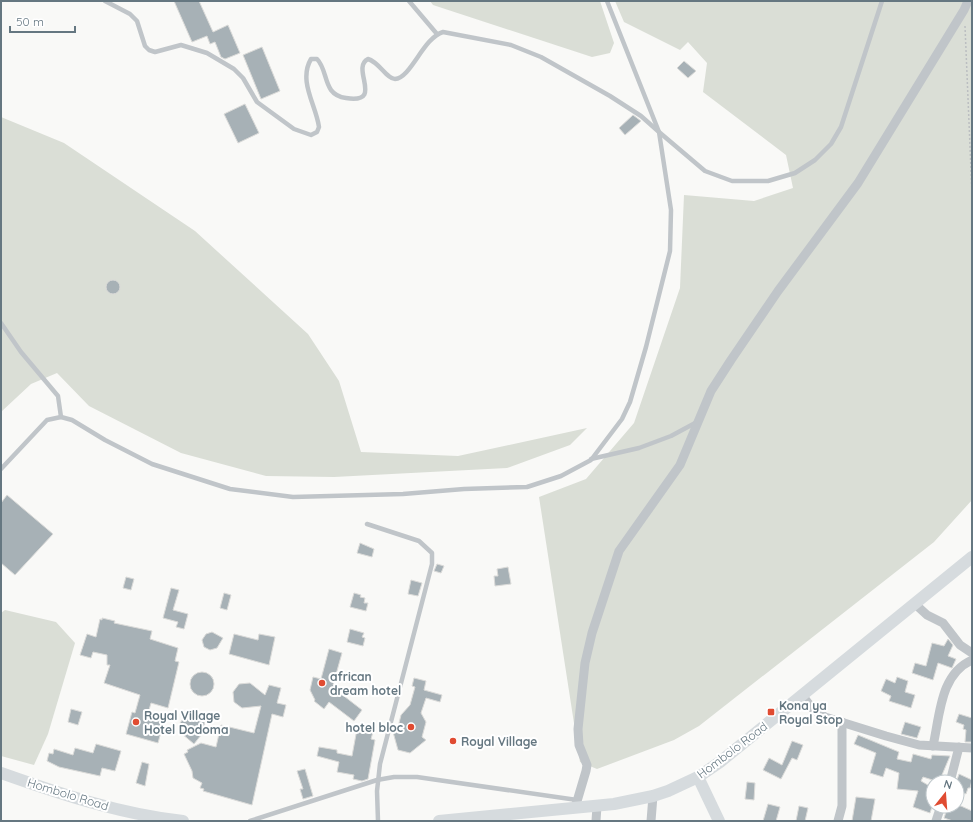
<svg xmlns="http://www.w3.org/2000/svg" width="973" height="822" viewBox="0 0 973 822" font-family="Quicksand,sans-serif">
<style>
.green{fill:#daded6}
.building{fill:#a7b1b6;stroke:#dbdbd9}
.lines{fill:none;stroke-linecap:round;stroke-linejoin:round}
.path{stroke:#bbbec1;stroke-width:1.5;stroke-dasharray:2 2;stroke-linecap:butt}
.lane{stroke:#c0c5c9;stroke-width:4.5}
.street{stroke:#c0c5c9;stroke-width:9}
.secondary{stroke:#d6dbde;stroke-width:12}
.poi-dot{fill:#e04b31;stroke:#fff;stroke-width:1.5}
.labels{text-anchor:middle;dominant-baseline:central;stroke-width:4;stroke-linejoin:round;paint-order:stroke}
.poi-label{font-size:12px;font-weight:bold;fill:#657781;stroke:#fff;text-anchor:start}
.street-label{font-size:12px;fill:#657781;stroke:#fff}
</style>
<rect width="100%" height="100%" fill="#f9f9f7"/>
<g class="green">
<polygon points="430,1 600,1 614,43 610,53 592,57 433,5"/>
<polygon points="615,1 972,1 972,500 934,542 699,726 674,740 597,769 580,762 539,497 586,479 634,423 680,288 684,195 754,201 793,188 786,155 703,92 707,63 688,42 680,50 624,22"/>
<polygon points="1,117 64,143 195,231 308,334 339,381 361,452 458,456 587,428 570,445 507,468 334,477 266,476 181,453 89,406 57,373 31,384 1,412"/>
<polygon points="5,610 56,622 75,643 48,734 34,765 1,756 1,613"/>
</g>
<g class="building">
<polygon points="174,1 199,1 213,32 228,25 240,53 225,59 221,57 215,42 210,44 207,36 192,42"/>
<polygon points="262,47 280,91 261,99 243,55"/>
<polygon points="684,61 696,71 688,78 677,68"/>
<polygon points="245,104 259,133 238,143 224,114"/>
<polygon points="633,115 641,121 625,135 619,128"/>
<circle cx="113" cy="287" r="7"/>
<polygon points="7,495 53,534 15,575 1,563 1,503"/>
<polygon points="360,543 374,549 372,557 357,553"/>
<polygon points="437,564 444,566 441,573 434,571"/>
<polygon points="508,567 511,584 495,586 494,576 498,576 497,569"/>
<polygon points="126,577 134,579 131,590 123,588"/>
<polygon points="411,580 422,583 418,596 408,594"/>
<polygon points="171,588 179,590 173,610 188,614 184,629 176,627 178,622 163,618"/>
<polygon points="224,593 231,595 227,610 220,608"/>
<polygon points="354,593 361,595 360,597 365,598 364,603 368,603 366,611 350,607"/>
<polygon points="102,618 115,621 114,623 152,631 150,639 178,648 175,661 179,662 168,708 151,703 147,717 164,721 158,743 126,734 132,712 135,713 140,695 104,683 110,665 107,665 107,655 93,652 91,658 80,655 87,634 96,637 100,619 102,620"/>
<polygon points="350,629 364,633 362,637 365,638 363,646 347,642"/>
<polygon points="212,632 223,638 217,648 210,650 204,647 202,640 206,634"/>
<polygon points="234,634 258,640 259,634 275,637 269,665 229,654"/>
<polygon points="948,639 953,645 948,656 956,659 952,668 938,663 933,680 912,673 915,663 926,666 932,643 944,646"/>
<polygon points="329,649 342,653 333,685 342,691 340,693 362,710 354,721 329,702 324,709 314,701 315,700 310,690 313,677 321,679"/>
<circle cx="202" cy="684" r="12"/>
<polygon points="897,677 908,681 905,692 915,695 911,708 889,701 891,696 881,691 886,679 895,683"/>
<polygon points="414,678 426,681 424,690 442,695 440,702 426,698 421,713 426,722 422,737 426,740 410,753 398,750 393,732 397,731 401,715 410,705 415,687 412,686"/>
<polygon points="250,683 265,695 269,685 281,688 277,703 286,705 283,717 272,714 252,805 203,791 204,789 200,788 202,783 193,778 192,771 184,754 188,752 187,750 201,743 216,747 221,725 254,733 261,706 242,708 234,702 233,692 239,684"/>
<polygon points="71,709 82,712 78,725 68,722"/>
<polygon points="196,714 204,720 205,730 194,744 181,733 180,723 186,715"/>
<polygon points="959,714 972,718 972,742 965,742 966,730 963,729 964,725 956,722"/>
<polygon points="905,722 921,727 917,738 901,734"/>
<polygon points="357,729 373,732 371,739 375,740 368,779 362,781 353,779 354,775 337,772 339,762 317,756 319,747 337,750 337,753 352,756"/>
<polygon points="858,735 899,752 897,759 911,762 913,754 931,759 932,755 950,756 939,782 923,777 921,781 933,788 933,804 930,813 913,807 918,791 897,789 899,773 886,768 883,777 870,773 876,753 854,744"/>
<polygon points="792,741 803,745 797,760 792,758 781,779 763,770 769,758 782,765"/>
<polygon points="96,744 121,751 115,771 102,768 100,776 59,767 47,761 49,753 53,754 54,749 73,755 75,748 93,753"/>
<polygon points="142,762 149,764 145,786 136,783"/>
<polygon points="305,769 313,796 303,799 300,789 303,789 297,771"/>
<polygon points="959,774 972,780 970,788 968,788 966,794 957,790 957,780"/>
<polygon points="747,782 755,783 754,800 745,799"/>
<polygon points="856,797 875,799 871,821 852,821"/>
<polygon points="768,804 780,807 776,821 763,821"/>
<polygon points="799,806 808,808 805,821 796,821"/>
<polygon points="948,806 961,806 972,811 972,821 953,821 944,818"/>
</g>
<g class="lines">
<polyline class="path" points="965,26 972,194"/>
<g class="lane">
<polyline points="409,1 437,34"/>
<polyline points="607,1 659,132 705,171 732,181 768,181 795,173 815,160 831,144 841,127 882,1"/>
<polyline points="1,323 21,352 58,396 61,417"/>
<polyline points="591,459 639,448 671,436 697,422"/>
<path d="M1 469 47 420 61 417 72 420 105 440 152 464 230 489 293 497 403 494 464 489 527 487 561 476 591 460 622 419 630 402 646 347 670 251 671 210 659 132 641 116 610 96 541 57 511 45 443 32C423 38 411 78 395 79 387 79 379 62 368 59 350 68 385 104 346 98 322 95 329 71 317 59H311C298 81 316 105 319 127L317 132 311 135 294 129 257 102 243 78 234 69 207 53 181 45 155 52 149 50 145 46 137 21 130 14 105 1"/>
<polyline points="367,524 419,541 432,553 432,564 380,764 377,791 378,821"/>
<polyline points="250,821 377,780 394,777 417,777 577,800"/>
</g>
<g class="street">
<polyline points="915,604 927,615 943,623 960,645 972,653"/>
<polyline points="802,695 812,708 825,717 886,736 919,745 972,748"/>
<path d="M933 746C940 715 940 674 972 660"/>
<polyline points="950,782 959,747"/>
<polyline points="575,808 586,771 587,765 579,745 578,729 585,663 592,633 619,551 680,465 711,391 731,360 778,291 858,183 964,10 968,1"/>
<polyline points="596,821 597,806"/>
<polyline points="651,821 653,796"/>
<polyline points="838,821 842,806 842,722"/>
<polyline points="936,821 941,806"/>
</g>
<g class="secondary">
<path d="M1 773C60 794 120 814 183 821"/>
<polyline points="698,777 719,821"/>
<polyline points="439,821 614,804 653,796 668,791 698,777 720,762 972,557"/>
</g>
</g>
<g class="poi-dot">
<circle cx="322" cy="683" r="4"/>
<rect x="767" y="708" width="8" height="8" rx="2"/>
<circle cx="136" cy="722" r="4"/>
<circle cx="411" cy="727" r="4"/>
<circle cx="453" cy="741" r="4"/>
</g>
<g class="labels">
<g class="poi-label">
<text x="330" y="676">african<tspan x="330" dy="14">dream hotel</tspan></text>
<text x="779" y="705">Kona ya<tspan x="779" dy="14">Royal Stop</tspan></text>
<text x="144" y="715">Royal Village<tspan x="144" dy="14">Hotel Dodoma</tspan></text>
<text x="403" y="727" text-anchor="end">hotel bloc</text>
<text x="461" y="741">Royal Village</text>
</g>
<g class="street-label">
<text transform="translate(732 750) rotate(-37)">Hombolo Road</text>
<text transform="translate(68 794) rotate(17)">Hombolo Road</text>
</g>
</g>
<rect width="973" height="822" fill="none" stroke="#657781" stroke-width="4"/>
<g transform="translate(945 794) rotate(17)"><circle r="19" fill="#ffffff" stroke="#c1c9cd"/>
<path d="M0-3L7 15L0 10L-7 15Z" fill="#e04b31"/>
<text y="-6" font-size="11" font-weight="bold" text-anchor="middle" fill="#657781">N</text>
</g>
<path d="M10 26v6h65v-6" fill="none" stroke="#657781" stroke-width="2"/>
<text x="16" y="26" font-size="12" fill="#657781" stroke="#ffffff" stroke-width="3" paint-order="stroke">50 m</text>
</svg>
